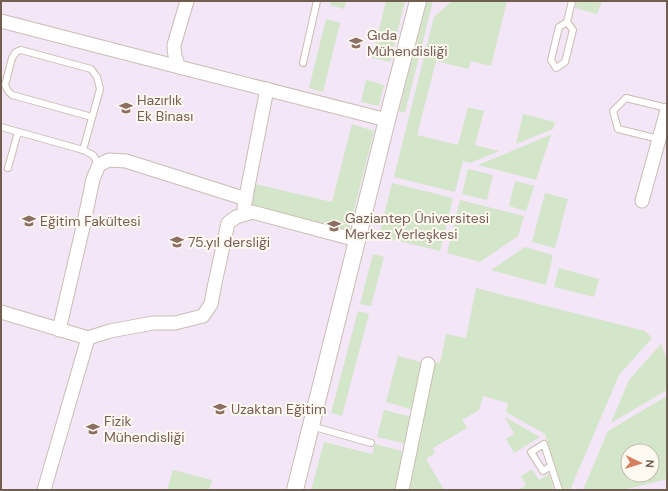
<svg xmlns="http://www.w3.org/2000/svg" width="668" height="491" viewBox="0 0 668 491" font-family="'DM Sans',sans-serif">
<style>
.education{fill:#f2e6f7;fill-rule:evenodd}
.green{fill:#d4e6c9;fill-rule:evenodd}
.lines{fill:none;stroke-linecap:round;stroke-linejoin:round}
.service-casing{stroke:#cbbdb1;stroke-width:8}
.minor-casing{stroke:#cbbdb1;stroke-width:15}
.tertiary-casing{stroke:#cbbdb1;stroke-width:18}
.service{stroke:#fff;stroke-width:6}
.minor{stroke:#fff;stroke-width:13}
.tertiary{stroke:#fff;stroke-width:16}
.labels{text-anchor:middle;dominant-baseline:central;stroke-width:4;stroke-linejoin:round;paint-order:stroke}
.education-label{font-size:14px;fill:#785e54;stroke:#fdf9f0;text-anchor:start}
</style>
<rect width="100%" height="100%" fill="#faf5ea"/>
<path class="education" d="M1 1H667V490H1ZM628 451H652V475H628Z"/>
<g class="green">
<polygon points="331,1 346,1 344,9 330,5"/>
<polygon points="386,1 405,1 390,62 372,58"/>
<polygon points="427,1 433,1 405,113 399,111"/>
<polygon points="452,1 507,1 491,66 471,61 468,69 436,61 417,135 458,145 468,107 484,111 475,145 499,151 470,163 463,161 455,192 394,177 434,17"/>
<polygon points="577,1 602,1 597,14 575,8"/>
<polygon points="326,19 340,23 323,92 309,88"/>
<polygon points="366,80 384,85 379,106 361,102"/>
<polygon points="523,114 555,122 553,129 516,144"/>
<polygon points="352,124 374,131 349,230 249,206 255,184 332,202"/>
<polygon points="551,135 536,180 478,165 550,135"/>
<polygon points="468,169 493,175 487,200 462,194"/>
<polygon points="515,181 534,186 526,211 509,206"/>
<polygon points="392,183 453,198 440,251 379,236"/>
<polygon points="545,193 568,199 555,248 532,242"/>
<polygon points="460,200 524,216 518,236 480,262 447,253"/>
<polygon points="525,247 553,255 546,285 491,270"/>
<polygon points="373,254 384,257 371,306 360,304"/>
<polygon points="559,268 599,279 594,297 554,287"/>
<polygon points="476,288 645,331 652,338 619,375 570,490 563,490 545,434 506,412 508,403 483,396 479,410 462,420 467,428 433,448 435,453 426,459 444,490 407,490 433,362 440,363 446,334 466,338"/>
<polygon points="358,311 369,314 342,416 331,413"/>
<polygon points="661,344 667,360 667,390 611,423 629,380"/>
<polygon points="398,356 424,363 414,410 386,402"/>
<path d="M667 396V479L623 490H583L608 431ZM628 451H652V475H628Z"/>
<polygon points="384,410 412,417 406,444 377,437"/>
<polygon points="505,417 540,437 514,453 506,439 514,434"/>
<polygon points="324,442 372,454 375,444 405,452 397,490 311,490"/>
<polygon points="532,469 539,480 549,474 554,490 518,490 526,485 521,476"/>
<polygon points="173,470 212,480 209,490 167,490"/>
</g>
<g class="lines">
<g class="service-casing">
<g id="service">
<polyline points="567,22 573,30 565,62 556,68 551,60 559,27 567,22 572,1"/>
<polyline points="303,63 317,1"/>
<polyline points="1,127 83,150 93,155 99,165"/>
<polyline points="659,139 618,129 613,111 626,98 667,108"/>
<polyline points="83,150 100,89 97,77 91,69 21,50 16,52 12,58 5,85 8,91 12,95 92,117"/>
<polyline points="8,168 18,132"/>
<polyline points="311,426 371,443"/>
<polyline points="551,466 543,471 531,452 544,444 559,490"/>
</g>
</g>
<g class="minor-casing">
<g id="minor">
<path d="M187 1 174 45C174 54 175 59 179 67L387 120"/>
<polyline points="1,21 183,68"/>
<polyline points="642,201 667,110"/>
<polyline points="244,207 267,89"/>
<polyline points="1,312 88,338 44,490"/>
<polyline points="59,330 83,227 93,179 99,165 109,160 126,161 246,199"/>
<polyline points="88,338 110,331 153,323 175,323 203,316 211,304 215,283 228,223 236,217 252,212 357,240"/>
<polyline points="402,490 428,364"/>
</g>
</g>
<g class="tertiary-casing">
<polyline id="tertiary" points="295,490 387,120 418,1"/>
</g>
<use href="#service" class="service"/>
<use href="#minor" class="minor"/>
<use href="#tertiary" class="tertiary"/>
</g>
<defs>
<g id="university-bare" transform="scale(1.08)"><path d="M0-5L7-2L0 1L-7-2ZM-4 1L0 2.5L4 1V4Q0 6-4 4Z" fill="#8d6e63" stroke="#fdf9f0" stroke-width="2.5" paint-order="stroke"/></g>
</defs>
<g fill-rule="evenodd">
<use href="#university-bare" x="356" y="43"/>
<use href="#university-bare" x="126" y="108"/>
<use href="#university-bare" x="29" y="221"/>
<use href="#university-bare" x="334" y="226"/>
<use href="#university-bare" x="177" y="242"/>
<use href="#university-bare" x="220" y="409"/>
<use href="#university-bare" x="93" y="429"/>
</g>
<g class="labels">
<g class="education-label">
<text x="367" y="35">Gıda<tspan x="367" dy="16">Mühendisliği</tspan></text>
<text x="137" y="100">Hazırlık<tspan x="137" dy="16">Ek Binası</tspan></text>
<text x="345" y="218">Gaziantep Üniversitesi<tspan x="345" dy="16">Merkez Yerleşkesi</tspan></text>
<text x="40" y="221">Eğitim Fakültesi</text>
<text x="188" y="242">75.yıl dersliği</text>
<text x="231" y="409">Uzaktan Eğitim</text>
<text x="104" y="421">Fizik<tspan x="104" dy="16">Mühendisliği</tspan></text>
</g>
</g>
<rect width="668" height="491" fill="none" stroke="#725e50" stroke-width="4"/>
<g transform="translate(640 463) rotate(94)"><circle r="19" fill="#fdf9f0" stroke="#c5bbb0"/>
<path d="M0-3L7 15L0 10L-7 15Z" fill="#d57f5e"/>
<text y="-6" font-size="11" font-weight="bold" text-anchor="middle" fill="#725e50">N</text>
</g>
</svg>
